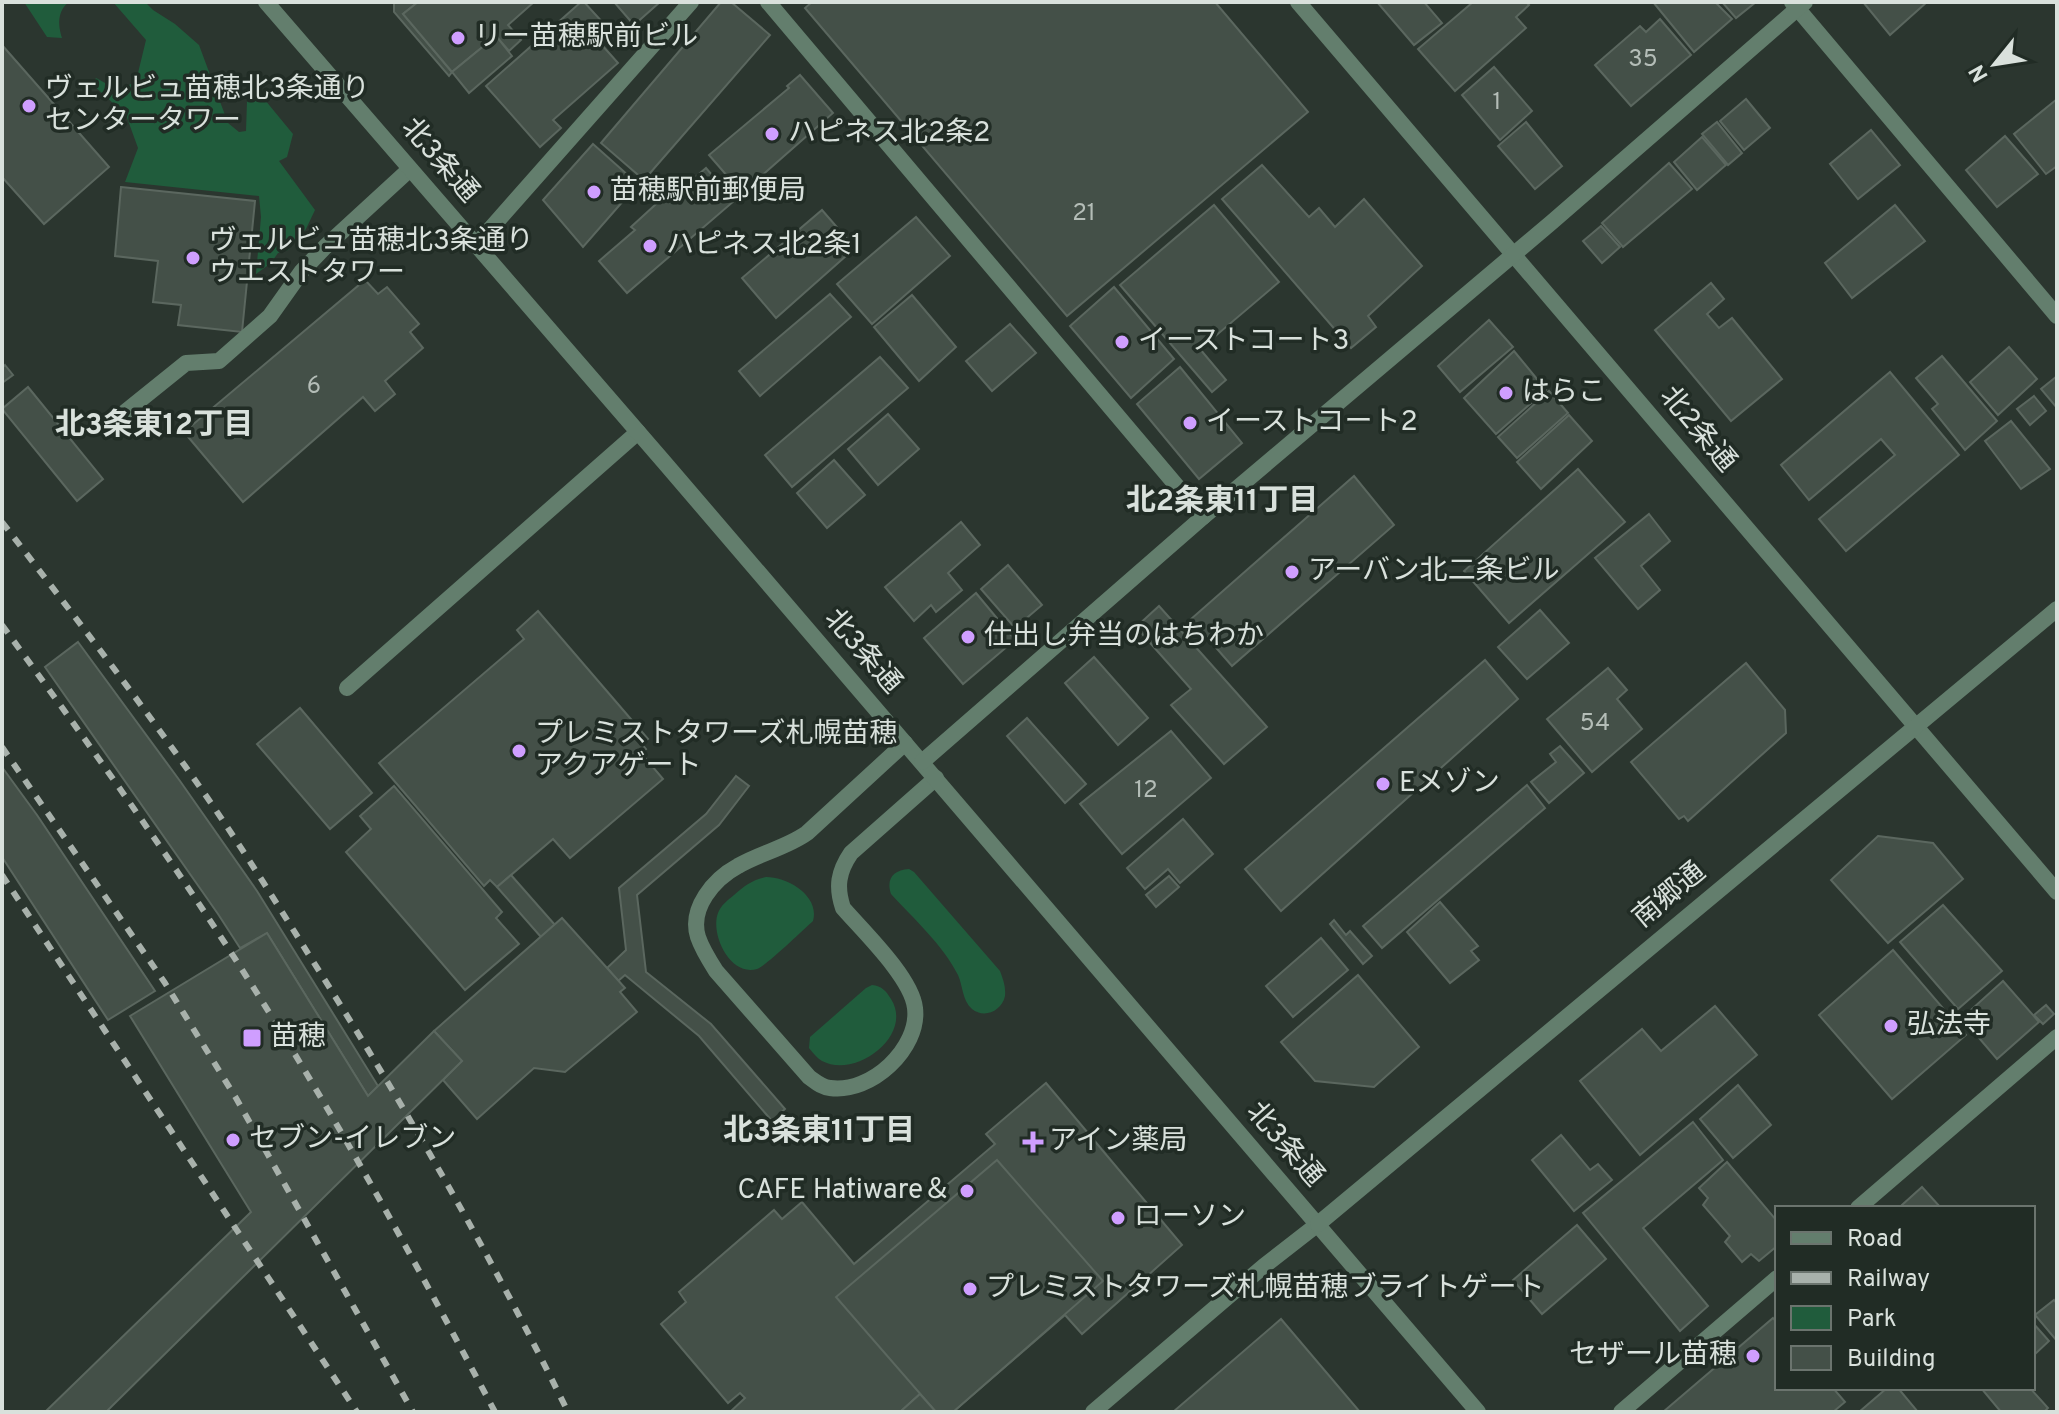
<svg xmlns="http://www.w3.org/2000/svg" width="2059" height="1414" viewBox="0 0 2059 1414" font-family="Overpass,'Noto Sans JP',sans-serif">
<style>
.green{fill:#205c3c}
.building{fill:#445048;stroke:#5b675f;stroke-width:2}
.lines{fill:none;stroke-linecap:round;stroke-linejoin:round}
.service{stroke:#637e6d;stroke-width:16}
.minor{stroke:#637e6d;stroke-width:16}
.tertiary{stroke:#637e6d;stroke-width:16}
.rail{stroke:#a8b1ab;stroke-width:6;stroke-dasharray:10 10;stroke-linecap:butt}
.poi-dot{fill:#cf9eff;stroke:#212c25;stroke-width:3}
.labels{text-anchor:middle;dominant-baseline:central;stroke-width:7;stroke-linejoin:round;paint-order:stroke}
.number-label{font-size:24px;fill:#b4bdb7}
.poi-label{font-size:28px;fill:#d9e1dc;stroke:#212c25;text-anchor:start}
.street-label{font-size:28px;fill:#d9e1dc;stroke:#212c25}
.neighbourhood-label{font-size:30px;font-weight:bold;fill:#d9e1dc;stroke:#212c25}
</style>
<rect width="100%" height="100%" fill="#2b362f"/>
<g class="green">
<path d="M24 2H69C57 11 58 25 62 38L47 37Z"/>
<path d="M113 2H145L153 10 175 24 199 45 228 123 239 132 246 131 247 101 265 100 293 134 287 157 279 161 315 210 306 229 288 250 278 253 271 263 256 274 261 217 259 196 125 182 138 148 126 115 92 84 96 78C116 89 122 94 140 76L138 73 146 40Z"/>
<path d="M909 869 914 872 1000 971C1003 979 1006 987 1005 996 1002 1011 984 1019 972 1009 962 1000 963 986 958 975 943 945 914 919 891 894 886 879 893 870 909 869Z"/>
<path d="M766 877C788 877 820 896 813 921 803 930 766 966 757 969 730 977 710 934 718 913 721 905 728 900 734 895 744 886 752 880 766 877Z"/>
<path d="M872 985C882 986 886 991 891 999 914 1035 856 1079 822 1061 817 1058 813 1053 809 1048L810 1037 866 988Z"/>
</g>
<g class="building">
<polygon points="394,2 418,2 403,14 452,72 449,76 394,12"/>
<polygon points="418,2 534,2 508,25 521,40 509,51 496,36 452,72 403,14"/>
<polygon points="581,2 584,2 605,25 593,35 618,63 553,120 561,128 540,147 486,86"/>
<polygon points="614,2 660,2 634,25"/>
<polygon points="721,2 731,2 770,35 644,180 601,143"/>
<polygon points="812,2 1215,2 1308,112 1067,316 805,8"/>
<polygon points="1377,2 1424,2 1442,23 1414,45"/>
<polygon points="1473,2 1526,2 1529,5 1516,17 1526,28 1455,91 1418,49"/>
<polygon points="1653,2 1715,2 1732,19 1694,52"/>
<polygon points="1722,2 1756,2 1736,18"/>
<polygon points="1863,2 1927,2 1890,35"/>
<polygon points="1660,19 1691,55 1631,106 1595,65 1640,26 1646,32"/>
<polygon points="496,36 512,56 469,93 452,72"/>
<polygon points="2,45 109,167 44,224 2,177"/>
<polygon points="1494,67 1532,111 1500,140 1462,95"/>
<polygon points="800,75 833,113 742,193 709,155 789,88 787,86"/>
<polygon points="1746,99 1770,128 1744,150 1720,121"/>
<polygon points="2057,99 2057,166 2046,174 2014,134"/>
<polygon points="1526,122 1562,166 1535,189 1498,146"/>
<polygon points="1717,122 1742,153 1728,165 1702,134"/>
<polygon points="1871,130 1900,165 1858,199 1830,164"/>
<polygon points="2005,136 2038,174 1997,207 1966,170"/>
<polygon points="1702,137 1726,165 1697,190 1674,162"/>
<polygon points="593,144 638,184 583,247 543,200"/>
<polygon points="1669,163 1692,189 1623,247 1602,223"/>
<polygon points="1262,165 1309,217 1319,208 1335,227 1364,199 1422,266 1368,316 1376,327 1351,348 1222,199"/>
<polygon points="706,168 734,201 627,293 599,261 635,230 631,227 666,195 670,199"/>
<polygon points="121,187 255,201 242,332 178,325 181,305 153,302 158,261 115,256"/>
<polygon points="1214,205 1279,282 1200,349 1226,380 1212,392 1120,285"/>
<polygon points="1895,205 1925,241 1852,298 1825,263"/>
<polygon points="822,210 855,248 776,318 742,278"/>
<polygon points="916,217 950,256 872,324 837,284"/>
<polygon points="1601,226 1620,247 1602,263 1583,241"/>
<polygon points="365,280 378,294 387,287 419,324 410,332 423,348 385,381 395,394 375,411 363,397 243,502 184,432"/>
<polygon points="1711,283 1724,299 1707,314 1719,328 1732,318 1782,379 1731,421 1655,330"/>
<polygon points="1114,287 1174,359 1131,398 1070,326"/>
<polygon points="830,294 851,317 760,396 739,371"/>
<polygon points="912,295 956,347 919,381 874,327"/>
<polygon points="1489,320 1513,347 1460,392 1438,366"/>
<polygon points="1010,324 1036,353 992,391 966,361"/>
<polygon points="2009,347 2037,379 1998,415 1970,382"/>
<polygon points="1514,351 1546,390 1496,434 1464,398"/>
<polygon points="1942,356 1997,421 1965,450 1932,409 1938,404 1916,378"/>
<polygon points="880,357 908,388 792,487 765,455"/>
<polygon points="5,365 13,375 2,383 2,368"/>
<polygon points="1180,367 1242,443 1199,479 1137,404"/>
<polygon points="1890,372 1959,455 1846,551 1819,519 1895,455 1881,439 1809,500 1781,465"/>
<polygon points="2057,376 2057,408 2041,389"/>
<polygon points="28,387 103,479 77,501 2,409"/>
<polygon points="1549,391 1568,413 1517,458 1498,437"/>
<polygon points="2034,396 2046,411 2030,425 2017,409"/>
<polygon points="888,414 919,449 878,485 848,449"/>
<polygon points="1569,415 1592,441 1541,489 1517,462"/>
<polygon points="2011,421 2050,469 2021,489 1985,441"/>
<polygon points="834,460 865,495 827,528 797,493"/>
<polygon points="1578,469 1625,522 1509,623 1464,571"/>
<polygon points="1354,476 1394,525 1232,666 1191,619"/>
<polygon points="1649,514 1670,541 1641,566 1660,590 1638,609 1595,558"/>
<polygon points="961,522 980,545 948,573 962,590 936,612 931,605 914,621 885,587"/>
<polygon points="1008,565 1042,605 1015,628 981,589"/>
<polygon points="976,593 1015,640 963,684 924,638"/>
<polygon points="1159,606 1267,727 1224,764 1171,705 1191,689 1136,627"/>
<polygon points="1540,610 1569,643 1527,679 1498,647"/>
<polygon points="538,611 648,739 642,744 646,749 641,753 663,779 570,858 553,839 497,887 490,880 484,886 379,763 524,639 517,630"/>
<polygon points="78,642 180,781 257,891 378,1086 368,1096 267,933 240,948 218,914 45,667"/>
<polygon points="1094,657 1148,718 1118,745 1065,683"/>
<polygon points="1485,660 1518,699 1281,911 1245,869"/>
<polygon points="1746,663 1785,710 1786,733 1688,821 1684,816 1679,819 1631,762"/>
<polygon points="1608,668 1627,690 1617,699 1642,729 1592,772 1547,719"/>
<polygon points="300,708 372,793 330,829 257,744"/>
<polygon points="1027,718 1086,784 1065,803 1007,736"/>
<polygon points="1171,731 1211,778 1122,854 1080,804"/>
<polygon points="1560,746 1584,773 1549,803 1531,782 1556,762 1550,754"/>
<polygon points="2,767 37,815 155,991 108,1020 2,857"/>
<polygon points="736,776 749,786 719,825 637,895 646,972 711,1024 785,1109 772,1121 699,1036 625,975 618,981 607,968 626,950 619,888 706,814"/>
<polygon points="1527,785 1545,808 1382,948 1363,926"/>
<polygon points="394,786 502,912 496,918 519,944 465,990 346,852 371,829 360,816"/>
<polygon points="1183,819 1213,854 1180,883 1168,869 1145,889 1127,868"/>
<polygon points="1878,836 1933,843 1963,879 1888,943 1831,880"/>
<polygon points="511,875 555,925 541,937 497,887"/>
<polygon points="1169,876 1179,887 1156,907 1146,895"/>
<polygon points="1440,902 1478,946 1471,951 1479,960 1450,983 1407,932"/>
<polygon points="1943,905 2002,971 1958,1009 1900,942"/>
<polygon points="562,918 625,988 620,992 637,1012 565,1072 534,1068 477,1119 443,1080 462,1061 434,1031"/>
<polygon points="1334,920 1346,935 1350,931 1372,956 1363,964 1330,924"/>
<polygon points="267,933 368,1096 434,1031 462,1061 106,1412 45,1412 251,1212 130,1016"/>
<polygon points="1321,938 1348,970 1293,1017 1266,986"/>
<polygon points="1893,950 1966,1035 1892,1099 1819,1015"/>
<polygon points="1358,975 1419,1047 1374,1087 1315,1081 1281,1042"/>
<polygon points="2003,981 2039,1022 1997,1059 1962,1018"/>
<polygon points="2046,1005 2054,1014 2043,1024 2034,1015"/>
<polygon points="1715,1006 1757,1055 1640,1155 1580,1081 1642,1029 1661,1051"/>
<polygon points="1046,1083 1182,1245 1082,1334 1065,1315 953,1412 936,1412 920,1394 900,1412 730,1412 745,1398 740,1393 728,1403 661,1324 686,1302 679,1292 774,1210 782,1219 802,1202 854,1264 995,1144 986,1134"/>
<polygon points="1738,1085 1771,1125 1733,1158 1700,1119"/>
<polygon points="1693,1122 1723,1160 1643,1228 1708,1306 1680,1331 1583,1213"/>
<polygon points="1561,1135 1590,1170 1598,1164 1612,1180 1574,1211 1532,1160"/>
<polygon points="997,1160 1103,1281 953,1412 936,1412 836,1297"/>
<polygon points="1727,1162 1777,1221 1777,1246 1759,1261 1751,1254 1742,1262 1725,1242 1730,1236 1703,1205 1708,1198 1699,1188"/>
<polygon points="1922,1187 1941,1208 1904,1208 1902,1205"/>
<polygon points="1577,1225 1606,1259 1542,1314 1513,1280"/>
<polygon points="2054,1300 2057,1304 2057,1341 2035,1315"/>
<polygon points="1773,1318 1777,1323 1777,1388 1833,1388 1845,1402 1833,1412 1663,1412"/>
<polygon points="1281,1319 1360,1412 1173,1412"/>
<polygon points="2033,1323 2049,1341 2033,1356"/>
<polygon points="1887,1388 1898,1388 1918,1412 1859,1412"/>
<polygon points="1981,1388 2030,1388 2048,1408 2044,1412 2001,1412"/>
<polygon points="920,1394 936,1412 900,1412"/>
</g>
<g class="lines">
<g class="service">
<polyline points="109,425 186,363 219,361 270,316 302,271 325,247 410,169"/>
<polyline points="347,688 638,432"/>
<path d="M905 743 807 833C786 848 760 853 738 866 714 879 689 908 698 937 702 949 709 960 716 971L809 1077C816 1082 821 1087 830 1088 871 1094 920 1048 915 1008 912 978 863 931 843 908 836 887 838 872 851 853L936 778"/>
</g>
<g class="minor">
<polyline points="768,2 1203,517"/>
<polyline points="1792,2 2057,316"/>
<polyline points="477,244 691,2"/>
<polyline points="1858,1208 2057,1037"/>
<polyline points="1093,1412 1264,1266 1318,1224"/>
<polyline points="1621,1412 1777,1278"/>
</g>
<g class="tertiary">
<polyline points="266,2 664,462 1478,1412"/>
<polyline points="1298,2 2057,892"/>
<polyline points="922,762 1203,517 1552,222 1805,2"/>
<polyline points="1318,1224 2057,609"/>
</g>
<g class="rail">
<path d="M2 522C66 605 130 688 190 773 232 832 271 894 309 955 403 1103 491 1255 568 1412"/>
<path d="M2 625C89 744 176 865 255 990 342 1127 419 1269 495 1412"/>
<polyline points="2,747 165,983 236,1098 413,1412"/>
<polyline points="2,875 357,1412"/>
</g>
</g>
<g class="poi-dot">
<circle cx="458" cy="38" r="8"/>
<circle cx="29" cy="106" r="8"/>
<circle cx="772" cy="134" r="8"/>
<circle cx="594" cy="192" r="8"/>
<circle cx="650" cy="246" r="8"/>
<circle cx="193" cy="258" r="8"/>
<circle cx="1122" cy="342" r="8"/>
<circle cx="1506" cy="393" r="8"/>
<circle cx="1190" cy="423" r="8"/>
<circle cx="1292" cy="572" r="8"/>
<circle cx="968" cy="637" r="8"/>
<circle cx="519" cy="751" r="8"/>
<circle cx="1383" cy="784" r="8"/>
<circle cx="1891" cy="1026" r="8"/>
<rect x="242" y="1028" width="20" height="20" rx="4"/>
<circle cx="233" cy="1140" r="8"/>
<path d="M1029 1130h8v8h8v8h-8v8h-8v-8h-8v-8h8z"/>
<circle cx="967" cy="1191" r="8"/>
<circle cx="1118" cy="1218" r="8"/>
<circle cx="970" cy="1289" r="8"/>
<circle cx="1753" cy="1356" r="8"/>
</g>
<g class="labels">
<g class="number-label">
<text x="1643" y="60">35</text>
<text x="1497" y="103">1</text>
<text x="1084" y="214">21</text>
<text x="314" y="387">6</text>
<text x="1595" y="724">54</text>
<text x="1146" y="791">12</text>
</g>
<g class="poi-label">
<text x="474" y="38">リー苗穂駅前ビル</text>
<text x="45" y="90">ヴェルビュ苗穂北3条通り<tspan x="45" dy="32">センタータワー</tspan></text>
<text x="788" y="134">ハピネス北2条2</text>
<text x="610" y="192">苗穂駅前郵便局</text>
<text x="209" y="242">ヴェルビュ苗穂北3条通り<tspan x="209" dy="32">ウエストタワー</tspan></text>
<text x="666" y="246">ハピネス北2条1</text>
<text x="1138" y="342">イーストコート3</text>
<text x="1522" y="393">はらこ</text>
<text x="1206" y="423">イーストコート2</text>
<text x="1308" y="572">アーバン北二条ビル</text>
<text x="984" y="637">仕出し弁当のはちわか</text>
<text x="535" y="735">プレミストタワーズ札幌苗穂<tspan x="535" dy="32">アクアゲート</tspan></text>
<text x="1399" y="784">Eメゾン</text>
<text x="1907" y="1026">弘法寺</text>
<text x="270" y="1038">苗穂</text>
<text x="249" y="1140">セブン-イレブン</text>
<text x="1049" y="1142">アイン薬局</text>
<text x="951" y="1191" text-anchor="end">CAFE Hatiware＆</text>
<text x="1134" y="1218">ローソン</text>
<text x="986" y="1289">プレミストタワーズ札幌苗穂ブライトゲート</text>
<text x="1737" y="1356" text-anchor="end">セザール苗穂</text>
</g>
<g class="street-label">
<text transform="translate(439 161) rotate(49)">北3条通</text>
<text transform="translate(1697 430) rotate(50)">北2条通</text>
<text transform="translate(862 652) rotate(49)">北3条通</text>
<text transform="translate(1670 896) rotate(-40)">南郷通</text>
<text transform="translate(1284 1145) rotate(49)">北3条通</text>
</g>
<g class="neighbourhood-label">
<text x="154" y="426">北3条東12丁目</text>
<text x="1222" y="502">北2条東11丁目</text>
<text x="819" y="1132">北3条東11丁目</text>
</g>
</g>
<rect width="2059" height="1414" fill="none" stroke="#d9e1dc" stroke-width="8"/>
<rect x="1775" y="1206" width="260" height="184" fill="#212c25" stroke="#6b746e" stroke-width="2"/>
<rect x="1791" y="1232" width="40" height="12" fill="#637e6d" stroke="#6b746e" stroke-width="2"/>
<text x="1847" y="1246" font-size="24" fill="#d9e1dc">Road</text>
<rect x="1791" y="1272" width="40" height="12" fill="#a8b1ab" stroke="#6b746e" stroke-width="2"/>
<text x="1847" y="1286" font-size="24" fill="#d9e1dc">Railway</text>
<rect x="1791" y="1306" width="40" height="24" fill="#205c3c" stroke="#6b746e" stroke-width="2"/>
<text x="1847" y="1326" font-size="24" fill="#d9e1dc">Park</text>
<rect x="1791" y="1346" width="40" height="24" fill="#445048" stroke="#6b746e" stroke-width="2"/>
<text x="1847" y="1366" font-size="24" fill="#d9e1dc">Building</text>
<g transform="translate(1995 64) rotate(240)" stroke="#212c25" stroke-width="6" paint-order="stroke">
<path d="M0-6L14 30L0 20L-14 30Z" fill="#d9e1dc"/>
<text y="-12" font-size="22" font-weight="bold" text-anchor="middle" fill="#d9e1dc">N</text>
</g>
</svg>
